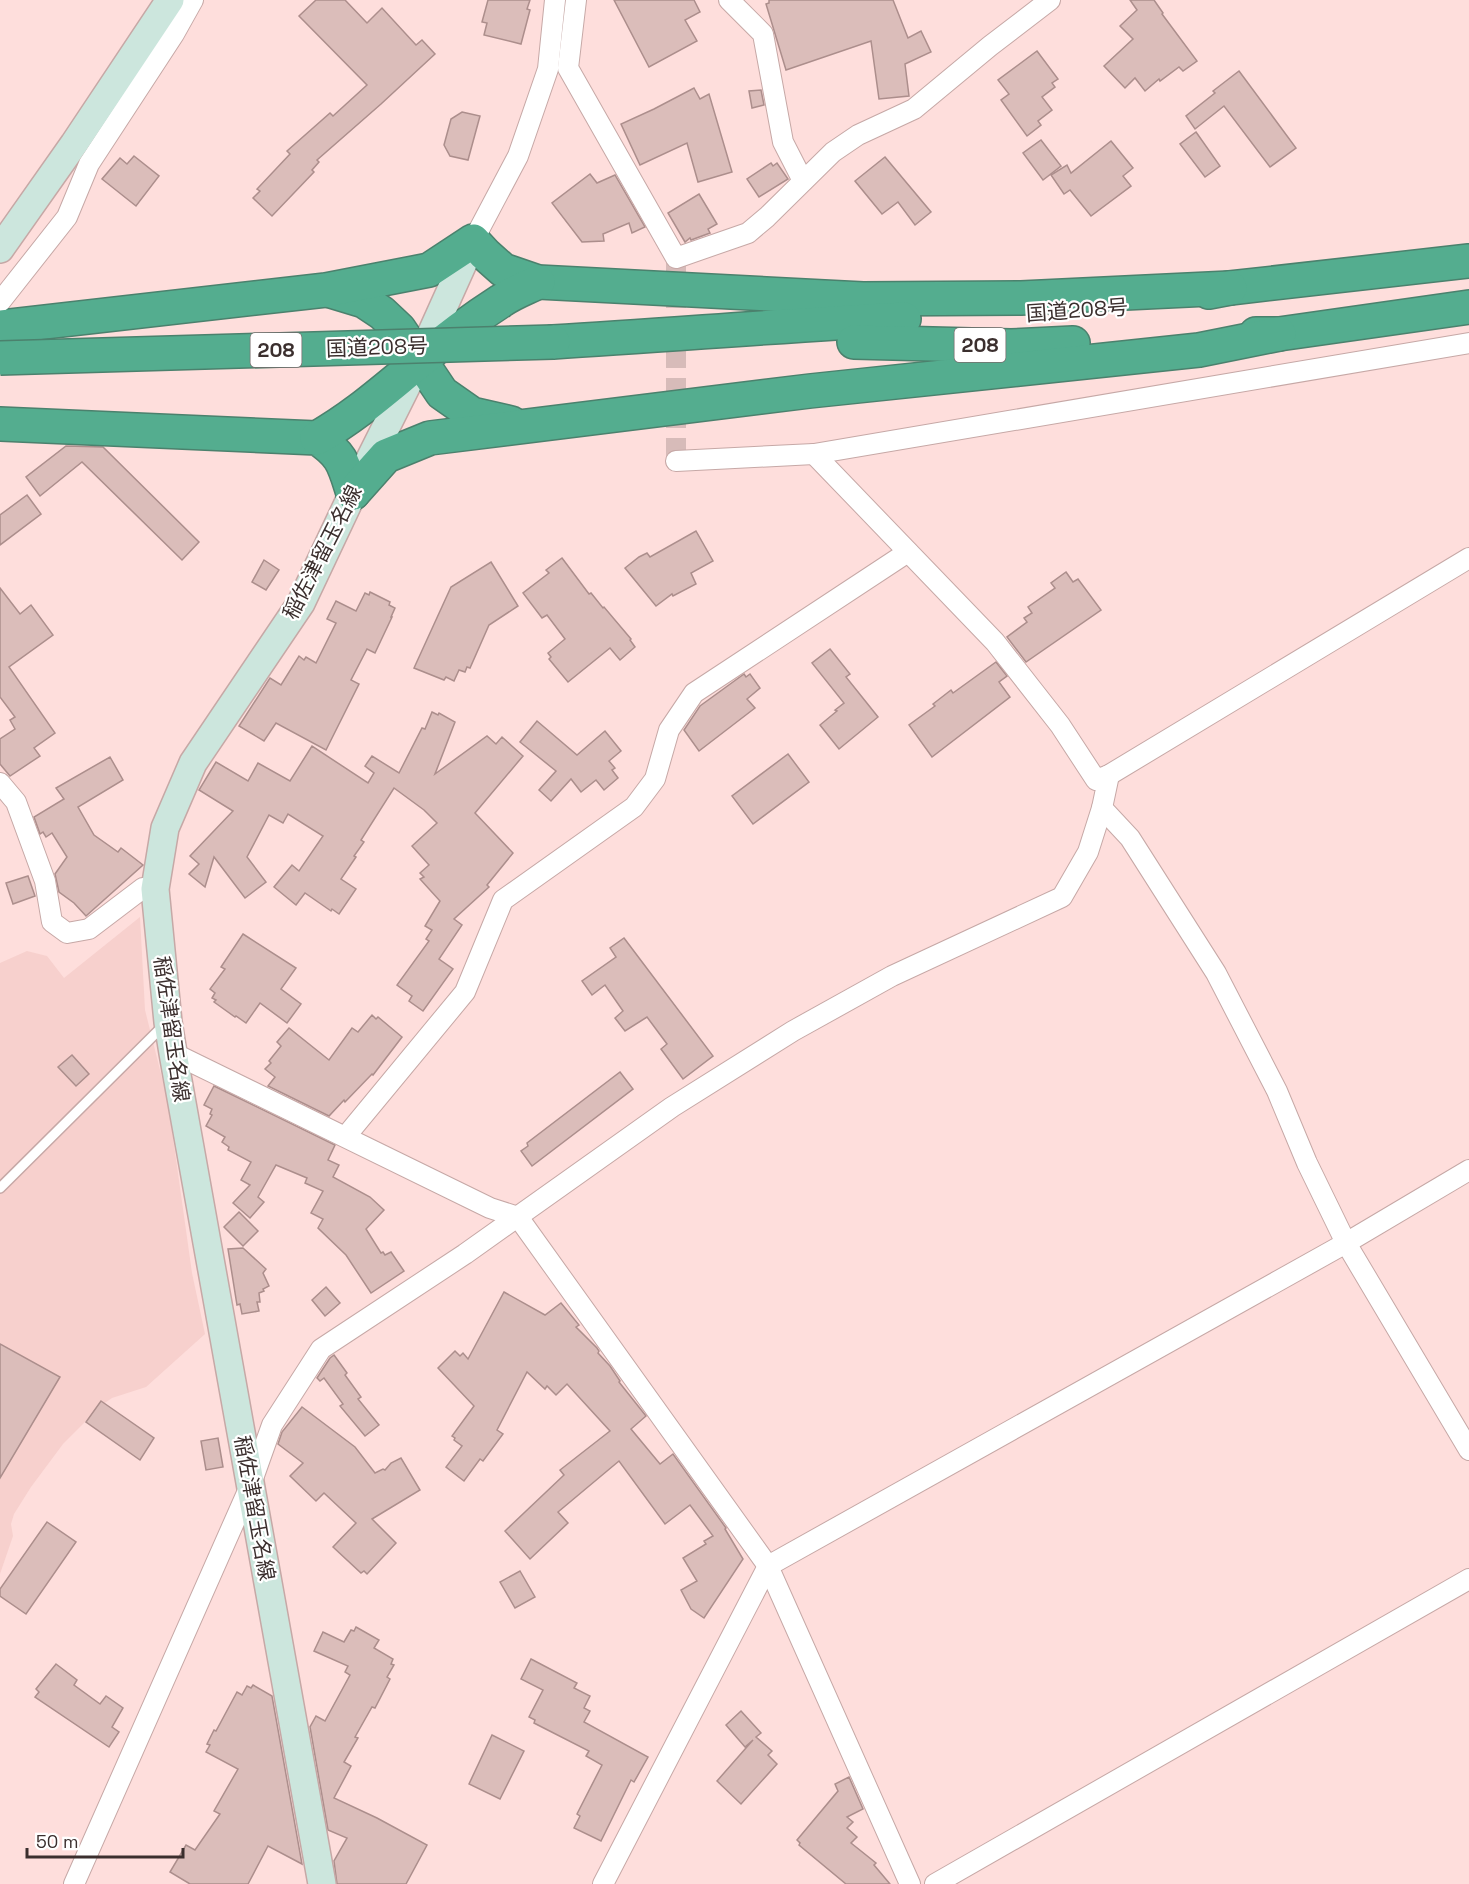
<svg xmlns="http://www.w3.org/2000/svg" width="1469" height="1884" viewBox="0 0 1469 1884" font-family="'Space Grotesk','Noto Sans JP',sans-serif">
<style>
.built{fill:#f7d0cd}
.building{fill:#dbbdba;stroke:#ac8e8c;stroke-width:1.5}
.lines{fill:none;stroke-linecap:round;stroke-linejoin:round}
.street-tunnel{stroke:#d7bbb9;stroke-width:20;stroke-dasharray:20 10;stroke-linecap:butt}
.lane-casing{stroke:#c6a8a6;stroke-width:12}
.street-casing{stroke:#c6a8a6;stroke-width:22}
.secondary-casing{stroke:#c6a8a6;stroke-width:30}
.highway-casing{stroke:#4b816d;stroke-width:36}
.lane{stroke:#fff;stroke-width:9}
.street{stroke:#fff;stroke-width:20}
.secondary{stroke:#cce6dd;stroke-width:27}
.highway{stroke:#54ad8f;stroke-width:33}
.highway-bridge-casing{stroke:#4b816d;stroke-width:36;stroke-linecap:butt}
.highway-bridge{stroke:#54ad8f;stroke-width:33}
.labels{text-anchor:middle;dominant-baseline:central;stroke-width:4.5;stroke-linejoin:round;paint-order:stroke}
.shield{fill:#fff;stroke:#766d6d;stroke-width:1.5}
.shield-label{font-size:20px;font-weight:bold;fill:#3b2f2e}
.street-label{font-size:21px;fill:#3b2f2e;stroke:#fff}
</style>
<rect width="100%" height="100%" fill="#fededc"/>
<polygon class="built" points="140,917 145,1010 168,1102 192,1273 205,1334 146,1387 112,1398 103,1404 63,1444 31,1487 14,1514 11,1524 13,1536 0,1574 0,963 27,951 47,956 64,978"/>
<g class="building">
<polygon points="316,0 345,0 367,23 382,8 416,45 422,40 435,54 381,104 317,160 319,162 312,170 314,172 272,216 253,198 260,191 257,189 290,154 287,151 330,113 333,116 367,85 299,16"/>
<polygon points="488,0 530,0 527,9 530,10 521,44 484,35 487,23 482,22"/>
<polygon points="614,0 694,0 700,12 685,20 697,41 649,67"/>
<polygon points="769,0 893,0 908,38 921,31 931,52 905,64 909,96 879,99 871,41 786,70 766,4 769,3"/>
<polygon points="1130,0 1154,0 1163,13 1162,14 1197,61 1183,71 1179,67 1160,81 1159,79 1145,91 1135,78 1125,88 1104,66 1133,39 1120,26 1137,10"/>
<polygon points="1037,51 1058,79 1052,83 1055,87 1042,97 1052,110 1038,121 1041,125 1027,136 1001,100 1009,94 998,80"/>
<polygon points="1239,71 1296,148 1270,167 1224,106 1195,129 1186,116 1215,93 1213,91"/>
<polygon points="694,88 700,99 709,94 732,172 698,182 687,143 640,165 621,124 654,109"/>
<polygon points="761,90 764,105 752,108 749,91"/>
<polygon points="462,112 480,116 468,160 450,156 444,145 451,119"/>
<polygon points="1196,132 1220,166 1205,177 1180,144"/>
<polygon points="1041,140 1061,166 1043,180 1023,153"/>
<polygon points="1111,141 1133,168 1123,176 1131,186 1091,216 1070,190 1064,194 1051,175 1067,165 1071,173"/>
<polygon points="134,156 159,176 136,206 102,179 120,158 127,164"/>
<polygon points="885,157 931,212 915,225 898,202 882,214 855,181"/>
<polygon points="771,163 773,166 777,163 788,179 759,197 747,179"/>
<polygon points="590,174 597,183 615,175 645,227 632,233 629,223 603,234 604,241 582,242 552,203"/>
<polygon points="699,194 717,224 708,229 710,233 691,240 690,238 685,242 668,213"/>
<polygon points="66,446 103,447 199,542 182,560 82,462 40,496 26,477"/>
<polygon points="27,495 41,514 0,545 0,515"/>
<polygon points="696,531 713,561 691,573 696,584 673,596 672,594 656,606 625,568 639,557 647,553 650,557"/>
<polygon points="562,558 589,594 591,593 603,608 604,607 631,639 630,640 635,647 620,660 610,648 568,682 549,659 551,657 548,653 565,639 547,615 542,618 523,593 549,573 546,570"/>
<polygon points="264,560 279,570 266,590 252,582"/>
<polygon points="491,562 518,606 489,625 470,668 467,667 465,672 459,670 454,681 446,677 444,680 414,668 451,587"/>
<polygon points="1066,572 1073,582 1078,579 1101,610 1026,662 1007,637 1027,622 1024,618 1032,613 1028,607 1055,588 1051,583"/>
<polygon points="0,588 20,614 31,605 53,635 9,667 55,733 34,748 40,756 10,776 0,764 0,739 15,729 10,720 15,717 0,697"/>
<polygon points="370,592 390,602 389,605 395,608 391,617 392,617 375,653 367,649 351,680 359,684 326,750 276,723 264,741 239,726 270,678 281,685 299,656 304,660 306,657 316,663 336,623 327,619 336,601 356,611 365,593 369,595"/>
<polygon points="830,649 850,674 846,677 878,717 839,749 820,725 837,711 835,710 844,703 812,663"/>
<polygon points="996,662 1007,676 999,682 1010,697 932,757 909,725 935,706 933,704 951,690 953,693"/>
<polygon points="744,674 746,677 750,674 760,688 747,699 755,708 699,751 684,730 700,706"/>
<polygon points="432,712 438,715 439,713 455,722 435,774 487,736 496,744 502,737 523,756 475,813 513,853 487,885 489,887 454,919 462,925 439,959 453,969 423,1011 409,1001 412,996 397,985 429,941 426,939 432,930 425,926 440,901 420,879 424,877 420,873 429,865 412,846 437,823 424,810 394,788 361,840 364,842 354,856 356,857 341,879 356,889 339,914 332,909 331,911 305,893 296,905 274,887 292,865 299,871 323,836 288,814 283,823 269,815 247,857 266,882 245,898 214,857 205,887 189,874 199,864 190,856 233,811 199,790 216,762 248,781 258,763 290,781 312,746 368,783 374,773 365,766 372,756 399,773 422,728 425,729"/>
<polygon points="537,721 577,755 605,731 621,751 609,761 615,768 612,770 618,778 604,790 596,780 581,792 571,779 551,801 539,790 556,771 520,742"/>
<polygon points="788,754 809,782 753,824 732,796"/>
<polygon points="110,757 123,780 78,807 94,835 118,852 121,848 143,865 86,916 74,903 59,892 55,874 67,857 52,833 46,837 43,832 40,834 34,817 64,799 56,788"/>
<polygon points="28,876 35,896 13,904 6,883"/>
<polygon points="243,934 296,968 281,989 301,1004 287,1023 260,1003 246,1023 236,1016 235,1017 214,1002 216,1000 212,998 215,993 210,989 225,969 221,967"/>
<polygon points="624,938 713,1056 683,1079 661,1049 667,1044 647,1017 625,1031 615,1018 623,1011 605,985 592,995 582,981 616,957 610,948"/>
<polygon points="372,1015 376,1019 378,1017 402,1037 373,1075 372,1074 345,1102 344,1100 329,1116 268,1086 275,1077 265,1069 271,1063 269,1061 281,1046 277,1042 289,1028 329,1060 352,1028 358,1032"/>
<polygon points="72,1055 89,1074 76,1086 58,1067"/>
<polygon points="620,1072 633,1089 532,1166 521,1151 528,1146 527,1143"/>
<polygon points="214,1086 335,1145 328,1160 339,1165 333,1177 370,1197 384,1210 366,1229 381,1253 383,1252 385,1255 391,1252 404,1271 371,1293 346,1255 318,1228 323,1219 311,1213 323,1191 305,1183 307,1178 276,1165 258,1197 264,1202 250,1218 233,1203 250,1185 241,1180 251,1162 228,1150 229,1147 222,1142 225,1137 206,1126 212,1115 210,1114 212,1109 204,1105"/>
<polygon points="239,1212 258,1231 243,1246 224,1227"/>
<polygon points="243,1248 266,1269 263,1273 269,1286 263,1289 264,1291 259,1293 260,1302 257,1302 259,1311 242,1314 240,1304 237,1305 228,1249"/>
<polygon points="326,1287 340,1303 325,1316 312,1300"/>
<polygon points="504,1292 545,1315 561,1303 579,1325 576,1327 597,1348 599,1351 598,1353 610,1366 620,1381 619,1382 646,1416 631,1429 660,1464 673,1454 726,1528 725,1529 743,1559 704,1618 691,1609 681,1590 697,1581 683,1558 706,1544 704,1541 713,1536 690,1505 665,1524 619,1461 558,1512 568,1523 530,1559 505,1531 564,1475 560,1470 610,1431 567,1384 556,1395 547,1386 545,1389 527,1372 497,1430 503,1434 483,1461 480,1459 464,1481 446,1467 462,1446 454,1440 455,1438 452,1436 474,1406 438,1368 455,1351 460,1356 463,1353 468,1359"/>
<polygon points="0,1344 60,1377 0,1478"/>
<polygon points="334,1355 347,1373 345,1375 361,1397 358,1399 379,1425 365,1436 340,1406 343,1404 324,1378 320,1381 317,1378 330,1358"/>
<polygon points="101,1401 154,1438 140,1460 86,1422"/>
<polygon points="302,1407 355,1447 375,1473 383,1469 385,1470 391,1463 401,1458 420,1490 372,1519 396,1543 367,1574 364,1571 361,1573 333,1547 356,1523 324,1493 316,1501 290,1476 303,1463 278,1444 282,1432"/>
<polygon points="218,1438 223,1467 206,1470 201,1441"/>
<polygon points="47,1522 76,1542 26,1614 0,1596 0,1589"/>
<polygon points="520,1571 535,1597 515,1608 500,1582"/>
<polygon points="356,1627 379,1640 374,1648 393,1659 391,1664 394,1665 387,1677 390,1679 375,1708 372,1707 355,1737 358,1738 344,1762 351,1766 334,1798 377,1818 427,1845 406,1884 337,1884 334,1861 347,1838 328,1830 310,1727 316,1716 325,1721 350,1675 345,1672 348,1666 314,1651 323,1632 344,1642 351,1630 354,1631"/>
<polygon points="531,1659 577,1683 574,1688 590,1696 584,1708 590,1711 584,1722 648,1757 634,1782 631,1780 601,1841 574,1828 580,1816 577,1814 602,1765 586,1756 589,1751 534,1723 535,1720 529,1717 543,1690 521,1679"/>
<polygon points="56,1664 77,1680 74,1685 100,1704 106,1696 123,1708 112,1727 119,1732 109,1747 35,1697 39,1692 36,1689"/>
<polygon points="253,1685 272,1696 302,1864 268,1846 248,1884 190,1884 170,1872 186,1845 195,1850 220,1814 214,1811 238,1769 206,1752 210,1745 207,1744 214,1730 216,1731 237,1692 242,1695 247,1686 251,1688"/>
<polygon points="741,1711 761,1733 756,1737 772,1751 768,1755 777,1764 741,1804 717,1781 753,1740 745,1747 726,1725"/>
<polygon points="492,1735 524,1751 500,1799 469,1784"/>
<polygon points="849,1777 863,1809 847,1817 853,1822 847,1828 857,1837 851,1843 876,1863 874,1865 890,1884 846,1884 799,1845 800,1843 797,1840 838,1791 835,1784"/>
</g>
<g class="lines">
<polyline class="street-tunnel" points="676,258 676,461"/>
<g class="lane-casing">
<polyline id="lane" points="0,1188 164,1025"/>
</g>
<g class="street-casing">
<g id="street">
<polyline points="576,0 568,68 676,258 748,233 767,217 833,152 858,135 914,109 990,46 1050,0"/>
<polyline points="729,0 763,34 783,142 803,181"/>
<polyline points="473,241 518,156 548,69 555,0"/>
<polyline points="0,302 67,217 89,164 174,34 193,0"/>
<polyline points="814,454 995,642 1060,725 1096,780 1109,775 1469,558"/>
<polyline points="676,461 814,454 1469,343"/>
<polyline points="0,783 16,802 45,881 52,922 67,933 89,929 143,888 155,889"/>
<polyline points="1102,808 1130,838 1216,973 1277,1091 1307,1163 1346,1243 1469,1450"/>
<polyline points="173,1053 490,1208 518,1217 768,1566 910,1884"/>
<polyline points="346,1136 465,992 503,900 634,807 655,779 669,730 694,693 908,552"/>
<polyline points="74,1884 251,1484 272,1425 321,1349 465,1254 672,1107 793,1031 892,976 1062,897 1088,852 1102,808 1109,775"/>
<polyline points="603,1884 768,1566 1346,1243 1469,1170"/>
<polyline points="935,1884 1469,1579"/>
</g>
</g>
<g class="secondary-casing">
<g id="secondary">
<polyline points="0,249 74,144 170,0"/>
<polyline points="322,1884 173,1053 168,1022 155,889 165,828 193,763 301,603 353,493 419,361 473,241"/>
</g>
</g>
<g class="highway-casing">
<g id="highway">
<polyline points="331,291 364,301 382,313 399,329 442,393 472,414 511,423"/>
<polyline points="1209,292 1230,288 1469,261"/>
<polyline points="0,327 326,290 429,270 473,241 485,254 503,270 538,282 863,299 1021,298 1230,288"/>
<polyline points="1256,334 1279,334 1469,307"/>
<path d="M553 342C670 335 787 325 904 319"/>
<polyline points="854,342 1011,346 1073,343"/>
<path d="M0 424 317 438C343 455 344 465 353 493"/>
<path d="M317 438C357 415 384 390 420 361 445 340 473 319 501 301 512 293 526 288 538 282"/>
<polyline points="353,493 386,456 430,438 810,391 1199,350 1279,334"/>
</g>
</g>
<use href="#lane" class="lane"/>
<use href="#street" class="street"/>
<use href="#secondary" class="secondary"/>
<use href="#highway" class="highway"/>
<g class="highway-bridge-casing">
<polyline id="highway-bridge" points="0,358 553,342"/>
</g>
<use href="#highway-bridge" class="highway-bridge"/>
</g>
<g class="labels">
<g class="shield">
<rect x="954.5" y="328" width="51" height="34" rx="4.5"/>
<rect x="250.5" y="333" width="51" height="34" rx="4.5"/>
</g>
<g class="shield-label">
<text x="980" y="345">208</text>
<text x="276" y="350">208</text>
</g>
<g class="street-label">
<text transform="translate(1077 310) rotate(-4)">国道208号</text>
<text transform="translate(377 347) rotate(-2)">国道208号</text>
<text transform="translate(322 552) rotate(-63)">稲佐津留玉名線</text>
<text transform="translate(172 1029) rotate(82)">稲佐津留玉名線</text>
<text transform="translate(255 1508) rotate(80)">稲佐津留玉名線</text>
</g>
</g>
<path d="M27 1848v9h156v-9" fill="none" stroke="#3b2f2e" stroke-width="3"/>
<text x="36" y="1848" font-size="18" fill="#3b2f2e" stroke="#ffffff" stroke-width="4.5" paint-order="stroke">50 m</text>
</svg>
